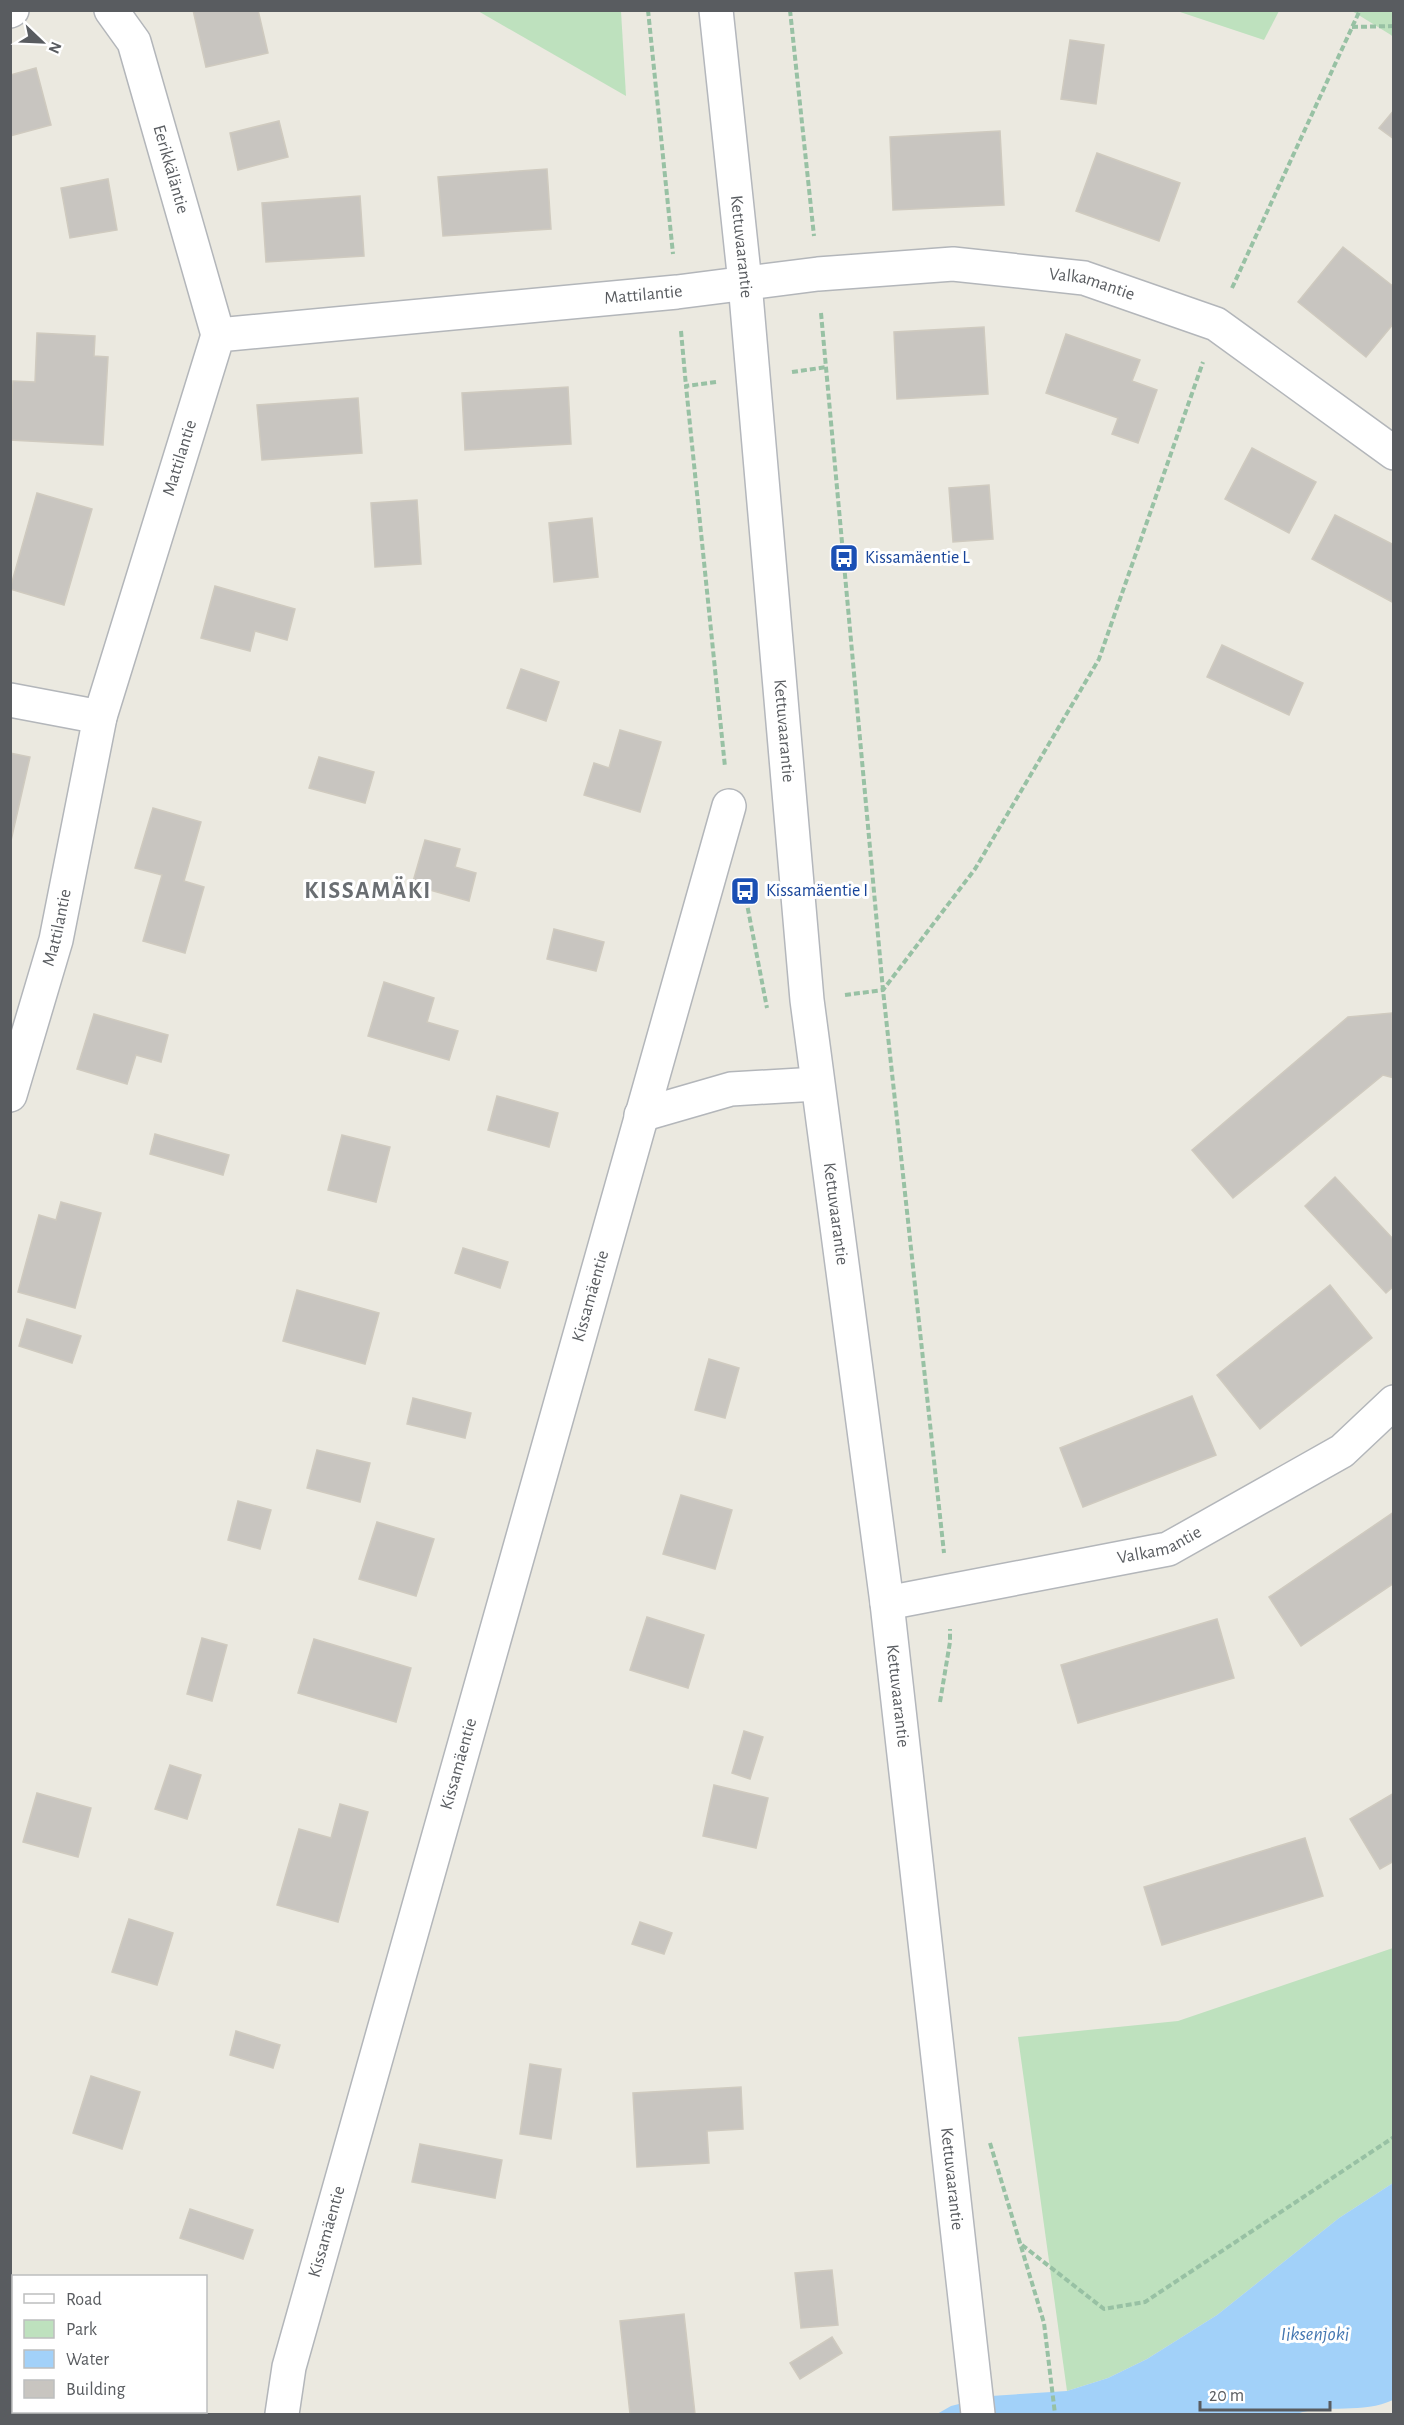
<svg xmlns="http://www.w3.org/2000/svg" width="1404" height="2425" viewBox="0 0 1404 2425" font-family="'Alegreya Sans',sans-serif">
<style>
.green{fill:#bee1be}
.water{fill:#a2d1f9}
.building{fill:#c8c5c0;stroke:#cfcabf;stroke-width:1.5}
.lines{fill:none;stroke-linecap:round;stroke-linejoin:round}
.street-casing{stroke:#b3b6ba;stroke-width:36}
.secondary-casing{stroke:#b4b7bc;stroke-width:36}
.path{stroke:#98c1a4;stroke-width:4;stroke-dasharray:6 3;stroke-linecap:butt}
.street{stroke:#fff;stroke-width:33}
.secondary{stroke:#fff;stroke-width:33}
.labels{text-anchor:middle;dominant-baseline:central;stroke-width:6;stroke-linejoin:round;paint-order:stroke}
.street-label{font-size:18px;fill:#595c60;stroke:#fff}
.transit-label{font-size:18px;fill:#164399;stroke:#fff;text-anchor:start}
.water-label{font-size:20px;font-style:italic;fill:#4577b1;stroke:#fff}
.district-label{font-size:24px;font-weight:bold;letter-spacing:1.5px;fill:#6a6e72;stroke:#fff}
</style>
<rect width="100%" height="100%" fill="#ebe9e0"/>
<g class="green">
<polygon points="478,11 621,11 626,96"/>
<polygon points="1177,11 1279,11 1264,40"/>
<polygon points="1352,11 1393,11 1393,37 1391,35"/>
<polygon points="1393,1948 1393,2183 1339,2218 1217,2315 1147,2359 1108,2378 1067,2391 1018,2037 1178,2021"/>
</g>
<path class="water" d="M1393 2183V2400C1363 2414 1327 2404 1296 2414H937L951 2406 991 2396 1067 2391 1108 2378 1147 2359 1217 2315 1339 2218Z"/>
<g class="building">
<polygon points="193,10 258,10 268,53 206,67"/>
<polygon points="1070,40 1104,45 1096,104 1061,99"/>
<polygon points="36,68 51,125 10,136 10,75"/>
<polygon points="1394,110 1394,139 1379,128"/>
<polygon points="279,121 288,157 238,170 230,133"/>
<polygon points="1000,131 1004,205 893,210 890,137"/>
<polygon points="1097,153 1180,183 1159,241 1076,211"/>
<polygon points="547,169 551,229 443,236 438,177"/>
<polygon points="108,179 117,230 70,238 61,188"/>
<polygon points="360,196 364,256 266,262 262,203"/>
<polygon points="1343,247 1394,287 1394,323 1366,357 1298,302"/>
<polygon points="984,327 988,394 897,399 894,332"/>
<polygon points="37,333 95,336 94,356 108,357 103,445 10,440 13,381 35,382"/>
<polygon points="1066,334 1140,360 1132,381 1157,390 1138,443 1112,434 1118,418 1046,393"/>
<polygon points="568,387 571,444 465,450 462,393"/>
<polygon points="358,398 362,453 262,460 257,405"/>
<polygon points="1252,448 1316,482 1289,533 1225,499"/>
<polygon points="989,485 993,539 953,542 949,488"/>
<polygon points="37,493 92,509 64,605 10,589"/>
<polygon points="417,500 421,564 375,567 371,503"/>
<polygon points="1335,515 1394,545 1394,603 1312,559"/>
<polygon points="592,518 598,577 554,582 549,523"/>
<polygon points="215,586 295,609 287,640 255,631 250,651 201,638"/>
<polygon points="1222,645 1303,683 1289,715 1207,677"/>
<polygon points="521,669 559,682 546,721 507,708"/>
<polygon points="620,730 661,742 640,812 584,795 594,763 609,768"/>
<polygon points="10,753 30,757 10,845"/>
<polygon points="319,757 374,772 365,803 309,788"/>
<polygon points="153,808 201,822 184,881 204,887 185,953 143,941 162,875 135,868"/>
<polygon points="425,840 460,849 455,867 476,873 469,901 412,885"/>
<polygon points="554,929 604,942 596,971 547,959"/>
<polygon points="384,982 434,998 427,1022 458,1031 449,1060 368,1036"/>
<polygon points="1392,1013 1394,1078 1383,1075 1233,1198 1192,1150 1348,1017"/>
<polygon points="94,1014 168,1035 161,1062 136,1055 127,1084 77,1069"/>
<polygon points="497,1096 558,1113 549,1147 488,1130"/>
<polygon points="155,1134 229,1155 223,1175 150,1154"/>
<polygon points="342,1135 390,1147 376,1202 328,1190"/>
<polygon points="1335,1177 1394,1240 1394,1286 1386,1293 1305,1206"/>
<polygon points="61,1202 101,1213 75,1308 18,1292 39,1215 56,1220"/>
<polygon points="463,1248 508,1262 500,1288 455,1273"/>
<polygon points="1330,1285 1372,1338 1260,1429 1217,1375"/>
<polygon points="297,1290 379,1313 365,1364 283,1341"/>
<polygon points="27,1319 81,1336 72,1363 19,1346"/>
<polygon points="709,1359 739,1368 725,1418 695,1410"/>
<polygon points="1192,1396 1216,1455 1083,1507 1060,1448"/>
<polygon points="413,1398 471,1413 465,1438 407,1424"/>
<polygon points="317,1450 370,1463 360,1502 307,1488"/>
<polygon points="681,1495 732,1510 715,1569 663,1554"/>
<polygon points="238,1501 271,1510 260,1549 228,1540"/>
<polygon points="1394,1512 1394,1583 1301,1646 1269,1597"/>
<polygon points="377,1522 434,1539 416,1596 359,1579"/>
<polygon points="647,1617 704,1635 688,1688 630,1670"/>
<polygon points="1217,1619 1234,1678 1078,1723 1061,1665"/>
<polygon points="202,1638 227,1645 212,1701 187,1694"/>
<polygon points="314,1639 411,1668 396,1722 298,1693"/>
<polygon points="744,1731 763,1737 750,1779 732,1773"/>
<polygon points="170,1765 201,1775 187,1819 155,1809"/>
<polygon points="714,1785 768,1798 756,1848 703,1836"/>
<polygon points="37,1793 91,1808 78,1857 23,1842"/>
<polygon points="1394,1793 1394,1861 1380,1869 1350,1819"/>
<polygon points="340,1804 368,1812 338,1922 277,1905 299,1829 331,1838"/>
<polygon points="1305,1838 1323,1896 1162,1945 1144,1887"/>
<polygon points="129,1919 173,1933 157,1985 112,1972"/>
<polygon points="640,1922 672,1933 664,1954 632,1944"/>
<polygon points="236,2031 280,2045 273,2068 230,2055"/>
<polygon points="530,2064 561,2069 551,2139 520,2134"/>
<polygon points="91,2076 140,2092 122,2149 73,2133"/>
<polygon points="741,2087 743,2129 707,2131 709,2163 637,2167 633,2093"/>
<polygon points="420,2144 502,2160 495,2198 412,2182"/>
<polygon points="190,2209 253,2230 243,2259 180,2238"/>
<polygon points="832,2270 838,2325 801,2328 795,2273"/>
<polygon points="684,2314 695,2414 630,2414 620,2321"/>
<polygon points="832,2337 842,2353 800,2379 790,2363"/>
<polygon points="76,2412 139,2412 139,2414 77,2414"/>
</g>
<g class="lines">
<g class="street-casing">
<g id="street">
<path id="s1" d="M111 10 134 42 218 335"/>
<polyline points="10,11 12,10"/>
<polyline points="10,700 100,717"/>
<path id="s2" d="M10 1095 56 940 100 717 218 335 677 292 818 274 953 264 1084 278 1216 324 1394 453"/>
<polyline points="641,1115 731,1089 817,1084"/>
<path id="s3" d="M887 1603 1168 1549 1342 1451 1394 1402"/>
<path id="s4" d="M282 2414 289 2367 729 806"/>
</g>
</g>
<g class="secondary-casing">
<g id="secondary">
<path id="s5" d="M716 10 745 283 807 1000 887 1603 978 2414"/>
</g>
</g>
<g class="path">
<polyline points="648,10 673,254"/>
<polyline points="790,10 814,236"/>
<polyline points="1352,27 1394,26"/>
<polyline points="1232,288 1360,10"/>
<polyline points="821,313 883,990 944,1553"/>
<polyline points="681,331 686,386"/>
<polyline points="792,372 827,367"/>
<polyline points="716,382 686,386 725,767"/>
<polyline points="746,899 767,1008"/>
<polyline points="845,995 883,990 975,869 1099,659 1203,362"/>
<polyline points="940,1702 950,1642 950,1629"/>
<polyline points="990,2143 1044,2323 1055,2414"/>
<polyline points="1022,2245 1104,2309 1145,2302 1394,2137"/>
</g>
<use href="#street" class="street"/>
<use href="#secondary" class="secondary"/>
</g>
<defs>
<g id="bus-square" transform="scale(1.5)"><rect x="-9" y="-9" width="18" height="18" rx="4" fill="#1a4fb4" stroke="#fff"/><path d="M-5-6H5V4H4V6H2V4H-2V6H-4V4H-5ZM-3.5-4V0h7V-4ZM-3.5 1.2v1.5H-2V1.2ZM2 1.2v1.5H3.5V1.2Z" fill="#fff"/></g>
</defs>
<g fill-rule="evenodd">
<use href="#bus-square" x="844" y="558"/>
<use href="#bus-square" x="745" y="891"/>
</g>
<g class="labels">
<g class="street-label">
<text stroke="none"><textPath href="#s1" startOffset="172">Eerikkäläntie</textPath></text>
<text stroke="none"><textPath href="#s5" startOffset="238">Kettuvaarantie</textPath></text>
<text stroke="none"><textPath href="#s2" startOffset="1668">Valkamantie</textPath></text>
<text stroke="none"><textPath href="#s2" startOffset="1216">Mattilantie</textPath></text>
<text stroke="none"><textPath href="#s2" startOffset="660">Mattilantie</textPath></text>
<text stroke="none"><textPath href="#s5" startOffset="724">Kettuvaarantie</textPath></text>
<text stroke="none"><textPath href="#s2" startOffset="174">Mattilantie</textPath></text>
<text stroke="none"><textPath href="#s5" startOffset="1210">Kettuvaarantie</textPath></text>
<text stroke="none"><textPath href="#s4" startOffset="1160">Kissamäentie</textPath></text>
<text stroke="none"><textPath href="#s3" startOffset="279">Valkamantie</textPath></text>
<text stroke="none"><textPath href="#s5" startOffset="1696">Kettuvaarantie</textPath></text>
<text stroke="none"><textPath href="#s4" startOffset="674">Kissamäentie</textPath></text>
<text stroke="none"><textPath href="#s5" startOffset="2182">Kettuvaarantie</textPath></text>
<text stroke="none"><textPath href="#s4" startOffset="188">Kissamäentie</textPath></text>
</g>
<g class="transit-label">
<text x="865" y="558">Kissamäentie L</text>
<text x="766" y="891">Kissamäentie I</text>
</g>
<g class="water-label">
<text x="1315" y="2334">Iiksenjoki</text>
</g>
<g class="district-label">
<text x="368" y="891">KISSAMÄKI</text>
</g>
</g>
<rect width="1404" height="2425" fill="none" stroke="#595c60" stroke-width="24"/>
<rect x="12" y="2275" width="195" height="138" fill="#ffffff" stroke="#bdbebf" stroke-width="1.5"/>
<rect x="24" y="2294" width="30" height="9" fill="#ffffff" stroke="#bdbebf" stroke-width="1.5"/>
<text x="66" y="2305" font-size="18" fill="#595c60">Road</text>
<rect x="24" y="2320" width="30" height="18" fill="#bee1be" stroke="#bdbebf" stroke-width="1.5"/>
<text x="66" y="2335" font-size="18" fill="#595c60">Park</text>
<rect x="24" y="2350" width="30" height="18" fill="#a2d1f9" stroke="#bdbebf" stroke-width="1.5"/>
<text x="66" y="2365" font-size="18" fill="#595c60">Water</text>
<rect x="24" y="2380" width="30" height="18" fill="#c8c5c0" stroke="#bdbebf" stroke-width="1.5"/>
<text x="66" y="2395" font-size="18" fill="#595c60">Building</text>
<g transform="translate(42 42) rotate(113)" stroke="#ffffff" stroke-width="4.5" paint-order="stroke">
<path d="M0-4.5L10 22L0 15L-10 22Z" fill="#595c60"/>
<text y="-9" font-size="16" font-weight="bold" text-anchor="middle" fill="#595c60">N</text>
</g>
<path d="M1200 2401v9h130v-9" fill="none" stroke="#595c60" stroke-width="3"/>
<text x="1209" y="2401" font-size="18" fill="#595c60" stroke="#ffffff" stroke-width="4.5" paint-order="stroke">20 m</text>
</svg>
